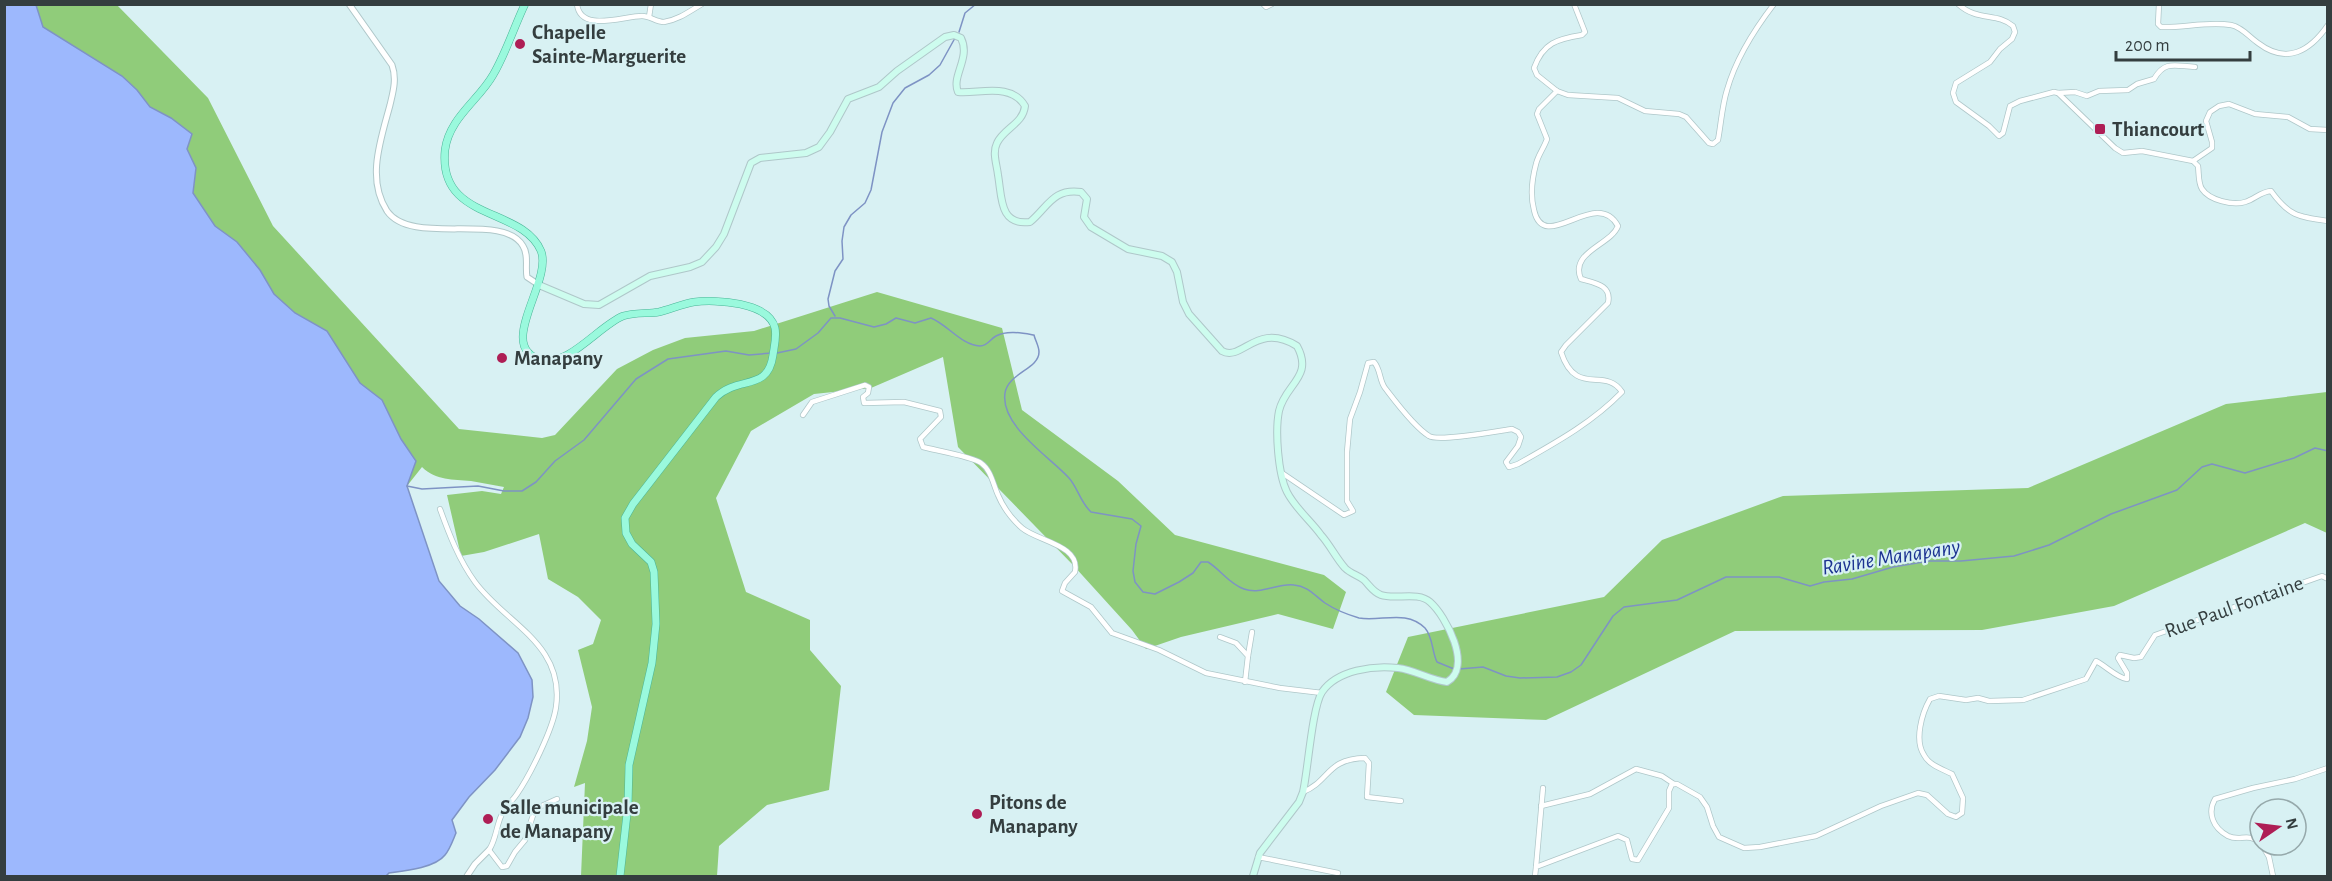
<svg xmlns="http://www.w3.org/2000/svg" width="2332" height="881" viewBox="0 0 2332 881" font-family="'Alegreya Sans',sans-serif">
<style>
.forest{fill:#90cc7a}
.water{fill:#9db8fd;stroke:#7e93c4;stroke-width:1.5}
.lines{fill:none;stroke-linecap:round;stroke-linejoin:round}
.stream{stroke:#7e93c4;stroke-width:1.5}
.minor-casing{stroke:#afc7c9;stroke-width:6}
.tertiary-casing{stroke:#afc7c9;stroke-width:7}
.secondary-casing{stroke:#afc7c9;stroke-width:8}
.primary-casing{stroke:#4bb597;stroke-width:8}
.minor{stroke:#fff;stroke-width:4.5}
.tertiary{stroke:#fff;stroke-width:5}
.secondary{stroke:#cdfcee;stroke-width:6}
.primary{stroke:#9af9dd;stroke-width:7}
.poi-dot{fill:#ae1e55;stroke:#d8f1f3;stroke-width:2}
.labels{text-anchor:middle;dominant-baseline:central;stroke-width:4.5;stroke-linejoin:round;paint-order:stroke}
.poi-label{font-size:21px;font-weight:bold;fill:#343e3f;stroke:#d8f1f3;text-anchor:start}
.street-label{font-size:21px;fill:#343e3f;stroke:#d8f1f3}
.water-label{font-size:22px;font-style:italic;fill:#1c3391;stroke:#d8f1f3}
</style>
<rect width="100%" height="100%" fill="#d8f1f3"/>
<g class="forest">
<path d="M36 5H117L208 98 273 226 459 429 542 438 555 435 617 369 653 350 685 338 754 331 877 292 1002 328 1022 410 1118 481 1175 535 1324 575 1346 592 1333 629 1278 614 1181 637 1146 649 1132 630 1073 565 958 447 943 357 871 388 814 394 751 431 716 498 746 592 810 620V650L841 686 829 790 767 805 719 846 717 876H581L585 783 574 787 587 741 592 707 578 650 593 644 601 620 578 597 548 579 539 534 484 552 461 556 447 495 482 491 501 494 504 487C493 485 482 483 471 481 453 479 436 481 422 467L407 486 416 461 401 439 382 400 360 383 327 331 295 313 274 294 260 270 237 242 215 226 193 193 196 168 187 149 192 134 171 118 150 107 137 90 122 76 43 27Z"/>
<polygon points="2327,392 2327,533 2305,523 2114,606 1982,630 1735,631 1546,720 1414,715 1386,692 1408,637 1604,597 1662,540 1783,496 2028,488 2226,404"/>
</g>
<path class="water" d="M36 5 43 27 122 76 137 90 150 107 171 118 192 134 187 149 196 168 193 193 215 226 237 242 260 270 274 294 295 313 327 331 360 383 382 400 401 439 416 461 407 486 439 581 460 606 479 619 518 653 532 680 533 697 528 718 520 737 495 770 469 797 452 820 456 833C453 840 450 849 445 855 435 868 404 871 389 873L386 876H5L4 5Z"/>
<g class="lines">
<g class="stream">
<polyline points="959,32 965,13 976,4"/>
<polyline points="835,316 829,306 828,299 835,271 843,259 842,241 844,227 851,215 865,203 871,190 882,132 893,103 905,88 929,75 940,65 955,38"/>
<path d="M777 353 796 349 818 333 831 318H840L874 327 886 324 896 318 915 323 931 318C948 325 961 345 980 346 988 346 990 339 996 336 1007 330 1022 333 1034 335 1035 340 1039 346 1039 352 1039 369 1008 373 1005 393 1000 426 1050 457 1069 478 1078 488 1080 502 1091 512L1132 519 1141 526 1136 544 1133 571 1135 582 1143 592 1155 594 1179 582 1193 573 1201 562H1208C1221 570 1229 584 1244 589 1261 595 1277 583 1294 585 1308 586 1315 596 1325 603 1334 609 1349 615 1359 618 1381 622 1406 609 1425 628 1433 637 1432 652 1437 662L1454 669"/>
<polyline points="407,486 422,489 478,486 504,491 522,491 536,482 555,461 584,440 636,379 668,359 726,351 749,355 772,353"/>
<polyline points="1459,669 1483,667 1506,676 1520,678 1557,677 1571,672 1581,665 1613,616 1624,607 1677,600 1726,577 1779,577 1810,586 1824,582 1852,579 1893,567 1929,561 1961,561 2014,556 2049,545 2111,514 2177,490 2202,467 2212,464 2245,473 2294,458 2315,448 2328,451"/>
</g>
<g class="minor-casing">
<g id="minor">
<path d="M577 4C580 33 623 16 642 16 650 16 656 22 664 22 678 20 690 11 702 4"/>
<polyline points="1263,4 1266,7 1272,4"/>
<path d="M1574 4 1585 32 1582 35C1557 39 1543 43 1534 68L1537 75 1557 91 1568 95 1618 98 1645 111 1679 114 1686 117 1709 143 1713 144 1718 140C1721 124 1722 106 1727 90 1736 58 1754 30 1774 4"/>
<path d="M1958 4C1978 22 1996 12 2013 26L2015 32 2012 39 2000 49 1990 62 1956 83 1953 93 1956 102 1989 126 1999 136 2003 133 2010 106 2020 101 2054 92 2058 93 2115 148 2123 153 2142 151 2193 161 2198 166C2199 173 2198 183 2202 189 2209 200 2233 206 2245 202 2255 199 2260 192 2271 191 2289 216 2298 217 2328 221"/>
<path d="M2159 4 2158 24 2161 27C2184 28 2208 21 2231 25 2242 27 2249 37 2258 43 2287 65 2310 51 2328 25"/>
<polyline points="649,17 651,4"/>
<path d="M2058 93 2075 92 2087 96 2099 91 2128 90 2137 84 2154 79C2165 60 2175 66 2195 67"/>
<polyline points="2193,161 2212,148 2212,142 2206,121 2210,112 2219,106 2229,104 2255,114 2288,117 2310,129 2328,130"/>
<path d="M803 415 812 402 865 385 869 387 868 393 863 397 864 403 904 402 940 411 941 417 920 439 923 447C934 450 974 457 981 463 991 470 993 484 998 495 1003 507 1013 520 1022 528 1037 541 1081 545 1075 572L1065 583 1062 591 1091 607 1112 633 1159 650 1206 673 1280 688 1322 693"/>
<path d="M1282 473 1344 515 1353 511 1347 501V452L1350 419 1360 392 1368 363 1374 362C1381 370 1379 380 1385 388 1395 401 1414 427 1429 436 1438 442 1498 431 1512 429L1518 432 1521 437 1518 446 1506 462 1509 467 1518 464C1555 443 1592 423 1622 392 1605 366 1576 398 1561 352L1566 345 1608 303C1612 285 1595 283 1581 279 1569 252 1611 245 1618 226 1596 186 1544 256 1534 210 1530 195 1532 179 1536 164 1538 155 1544 148 1547 139L1537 114 1539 109 1557 91"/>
<path d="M440 509C449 534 459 560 475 582 506 624 565 644 556 707 553 729 530 775 517 794 513 800 507 805 503 812 496 824 497 838 489 850L502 867 507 866 515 852 525 840 535 809 557 799"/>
<polyline points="1220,637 1236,643 1248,656 1245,682"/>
<polyline points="1248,656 1252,632"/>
<path d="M1303 792C1330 781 1326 759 1365 758L1369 763 1367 797 1401 801"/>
<polyline points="1541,806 1590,794 1636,769 1662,776 1674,784"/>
<path d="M2260 843C2248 832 2240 842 2228 836 2213 828 2207 813 2215 799L2253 788 2295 779 2328 768"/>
<polyline points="2262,845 2269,857 2273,876"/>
<polyline points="1258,857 1338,873"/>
<polyline points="1536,867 1543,788"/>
<path d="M1535 876 1536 867 1618 836 1627 840 1632 859 1638 860 1669 808V791L1672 784H1677L1700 797 1707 807 1713 826 1719 837 1744 848 1760 847 1816 836 1881 806 1918 793 1927 795 1948 814 1956 817 1962 813 1963 798 1952 774C1942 769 1929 765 1924 755 1914 740 1922 713 1930 699L1939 696 1966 700 1978 698 1989 701 2023 700 2086 679 2096 661C2106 666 2117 678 2127 679V673L2118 658 2120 655 2134 658 2141 657 2155 635 2322 576 2328 579"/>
</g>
</g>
<g class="tertiary-casing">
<g id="tertiary">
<path d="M349 4 392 65C397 79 393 92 390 105 381 139 366 179 387 211 412 247 503 211 523 246 529 255 525 267 527 277L539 285"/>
<polyline points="467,876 475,864 489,850"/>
</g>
</g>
<g class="secondary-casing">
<path id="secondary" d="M539 285 584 304 599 305 650 276 690 267 702 262 716 247 724 234 751 163 760 158 806 153 819 147 830 132 848 99 879 87 897 71 945 37 954 35 961 38C971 58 951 76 958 92 979 94 1011 82 1025 106 1023 124 1004 128 997 143 992 153 997 165 998 175 1002 197 999 226 1030 222 1048 207 1053 188 1081 192L1087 199 1084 217 1091 227 1128 249 1162 256 1172 262 1177 272 1183 302 1189 314 1222 351C1242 362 1257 321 1297 346 1314 377 1285 384 1279 411 1275 431 1278 474 1287 492 1295 508 1311 521 1321 535 1330 545 1336 558 1345 568 1351 574 1358 575 1364 580 1370 586 1373 592 1381 595 1395 600 1418 591 1430 602 1446 616 1473 667 1447 682 1430 680 1415 670 1398 668 1374 665 1337 670 1322 692 1312 708 1308 770 1303 792L1299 802 1260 853 1253 876"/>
</g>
<g class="primary-casing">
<path id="primary" d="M525 4C514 27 506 53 493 75 479 100 449 118 445 150 438 222 522 206 541 251 553 282 494 348 542 360 568 367 600 325 623 316 635 312 648 314 659 312 671 309 682 304 694 302 715 299 769 302 775 328 777 337 774 347 773 355 768 392 739 375 716 397L633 504 625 518 626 533 632 544 651 562 654 572 656 624 652 663 629 765 628 805 620 876"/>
</g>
<use href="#minor" class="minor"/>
<use href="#tertiary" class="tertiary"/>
<use href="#secondary" class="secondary"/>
<use href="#primary" class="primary"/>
</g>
<g class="poi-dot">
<circle cx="520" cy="44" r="6"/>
<rect x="2094" y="123" width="12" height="12" rx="3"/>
<circle cx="502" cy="358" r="6"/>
<circle cx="977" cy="814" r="6"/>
<circle cx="488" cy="819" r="6"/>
</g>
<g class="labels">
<g class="poi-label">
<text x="532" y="32">Chapelle<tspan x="532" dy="24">Sainte-Marguerite</tspan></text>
<text x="2112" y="129">Thiancourt</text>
<text x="514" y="358">Manapany</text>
<text x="989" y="802">Pitons de<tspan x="989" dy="24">Manapany</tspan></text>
<text x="500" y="807">Salle municipale<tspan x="500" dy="24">de Manapany</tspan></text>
</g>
<g class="street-label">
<text transform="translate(2234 607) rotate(-20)">Rue Paul Fontaine</text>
</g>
<g class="water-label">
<text transform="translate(1891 557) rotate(-9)">Ravine Manapany</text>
</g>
</g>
<rect width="2332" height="881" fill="none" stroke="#343e3f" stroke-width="12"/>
<g transform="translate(2278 827) rotate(76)"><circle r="28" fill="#d8f1f3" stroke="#96a9ab" stroke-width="1.5"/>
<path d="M0-4.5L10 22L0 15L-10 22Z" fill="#ae1e55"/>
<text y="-9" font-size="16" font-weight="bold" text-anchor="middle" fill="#343e3f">N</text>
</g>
<path d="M2116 51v9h134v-9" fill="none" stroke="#343e3f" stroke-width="3"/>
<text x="2125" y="51" font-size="18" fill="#343e3f" stroke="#d8f1f3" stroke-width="4.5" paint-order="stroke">200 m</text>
</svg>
